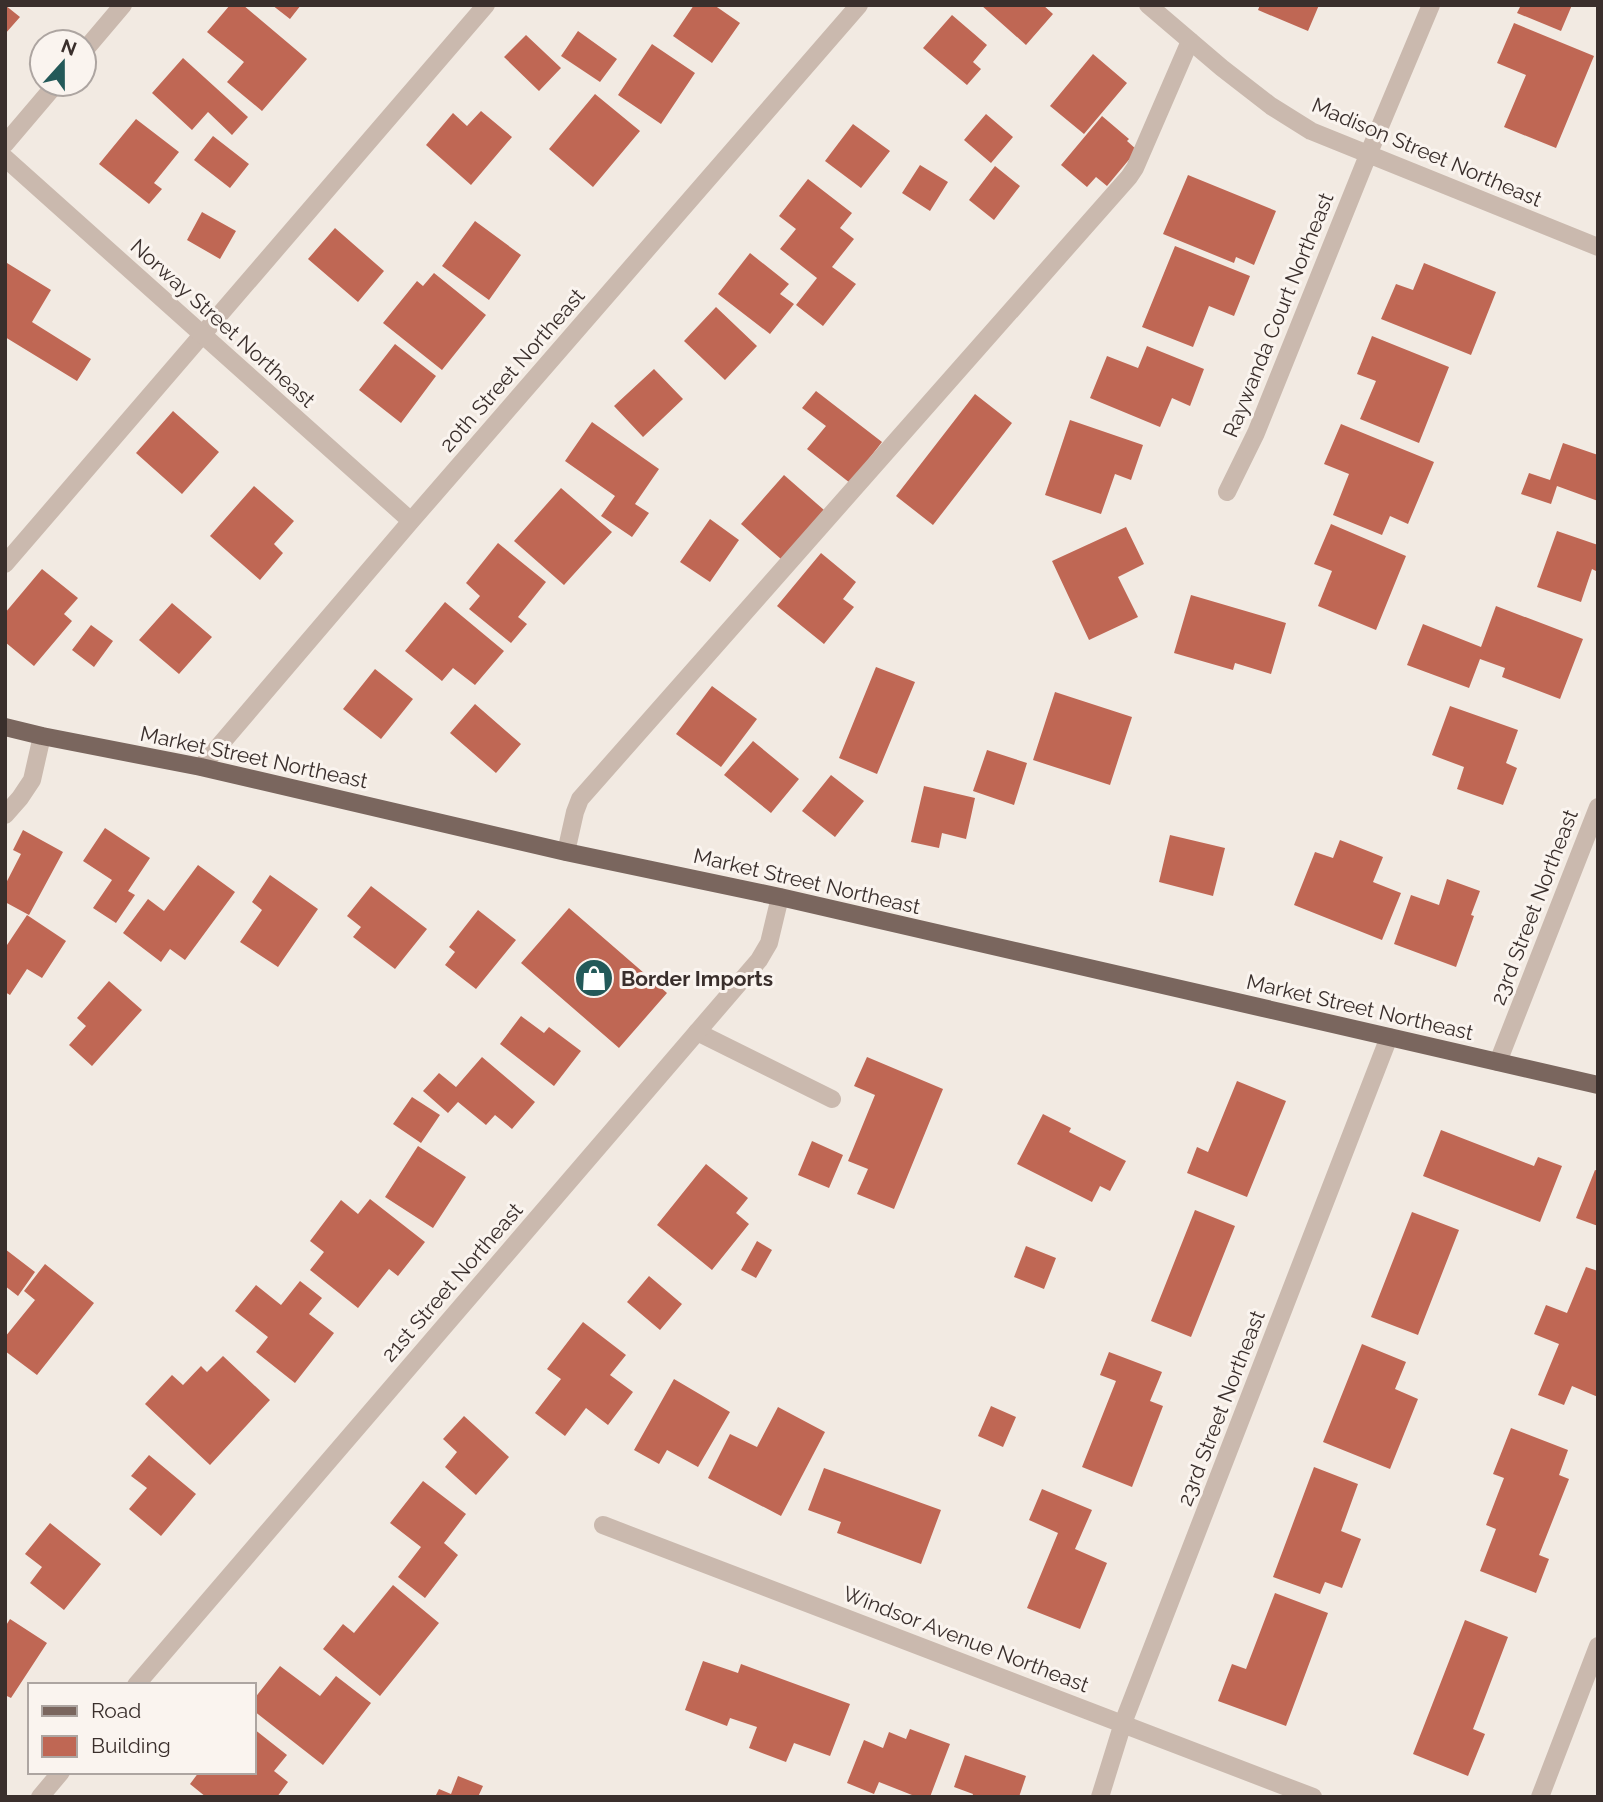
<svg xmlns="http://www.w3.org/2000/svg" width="1603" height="1802" viewBox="0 0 1603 1802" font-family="Raleway,sans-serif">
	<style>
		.building { fill: #bf6754 }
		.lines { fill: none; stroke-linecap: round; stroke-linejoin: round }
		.lane { stroke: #cab9ae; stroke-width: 18 }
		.street { stroke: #cab9ae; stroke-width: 18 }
		.primary { stroke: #7a665e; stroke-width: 18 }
		.labels { text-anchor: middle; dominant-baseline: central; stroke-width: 6; stroke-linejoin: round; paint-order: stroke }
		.street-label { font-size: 21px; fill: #3a2f2c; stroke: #faf4ef }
		.poi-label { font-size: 21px; font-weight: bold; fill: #3a2f2c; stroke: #faf4ef; text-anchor: start }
	</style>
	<rect width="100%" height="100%" fill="#f2eae2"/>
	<!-- building -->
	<path class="building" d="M5 5 20 17 5 34Z
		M230 5H243L307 59 262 111 227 82 244 62 207 32Z
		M272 5H301L290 19Z
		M694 5H714L740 23 712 63 673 36Z
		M981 5H1043L1053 14 1026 45Z
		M1260 5H1319L1308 31 1258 10Z
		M1521 5H1572L1561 31 1517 13Z
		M952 15 987 45 973 62 981 69 967 85 923 48Z
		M1514 23 1594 56 1556 148 1504 127 1526 75 1497 63Z
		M578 31 617 59 600 82 561 56Z
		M526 35 561 68 539 91 504 57Z
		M652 44 695 73 661 124 618 95Z
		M1093 54 1127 83 1084 134 1050 106Z
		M183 58 248 117 232 135 208 112 192 130 152 93Z
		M595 94 640 131 593 187 549 149Z
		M481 111 512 137 471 185 426 145 453 113 467 126Z
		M986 114 1013 137 991 163 964 140Z
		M1102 116 1129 139 1127 141 1137 150 1107 186 1096 177 1087 187 1061 165Z
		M136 119 179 152 154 183 162 189 149 204 99 164Z
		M853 124 890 151 861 188 825 161Z
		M213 136 249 164 230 188 194 160Z
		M920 165 948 182 930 211 902 193Z
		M995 166 1020 186 994 220 969 200Z
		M1188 175 1276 211 1254 265 1236 257 1234 263 1163 234Z
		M808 179 852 213 840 228 854 239 832 267 856 284 823 326 796 305 817 278 780 249 796 229 779 216Z
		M202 212 236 231 220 259 187 240Z
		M475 221 521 255 489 300 442 266Z
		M335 228 384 271 358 302 308 259Z
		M1175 246 1250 276 1234 316 1209 306 1193 347 1142 327Z
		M750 253 789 284 780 294 794 304 770 334 718 294Z
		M7 263 51 290 32 322 91 359 77 381 5 337V265Z
		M1424 263 1496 292 1471 355 1381 319 1396 284 1413 290Z
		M434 273 486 315 442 370 383 323 417 281 423 286Z
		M716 307 757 346 725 380 684 341Z
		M1372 336 1449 367 1419 443 1360 419 1376 381 1357 374Z
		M395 344 436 376 401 423 359 390Z
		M1147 346 1204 369 1190 406 1172 398 1160 427 1090 398 1107 356 1138 368Z
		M654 369 683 399 643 437 614 406Z
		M816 391 882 442 850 483 807 449 826 426 802 408Z
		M975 394 1012 423 933 525 896 496Z
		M173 411 219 452 182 494 136 453Z
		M1070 420 1143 445 1131 480 1115 474 1101 514 1045 495Z
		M592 422 659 469 635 504 649 513 632 537 601 516 615 496 565 461Z
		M1341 424 1434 462 1408 524 1390 516 1382 535 1333 515 1349 474 1324 464Z
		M1563 443 1598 455V501L1557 486 1551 504 1521 494 1529 473 1550 480Z
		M784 475 824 510 781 559 741 524Z
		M254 486 294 521 274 544 283 553 260 580 210 536Z
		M561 488 612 532 564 585 514 541Z
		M710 519 739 540 710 582 680 562Z
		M1331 524 1406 556 1376 630 1318 606 1332 571 1314 564Z
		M1126 527 1144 564 1118 577 1138 617 1089 640 1052 561Z
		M1557 531 1598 545V572L1592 569 1581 602 1537 587Z
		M498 543 546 582 518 617 527 624 511 643 469 609 480 596 466 583Z
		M821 553 856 582 843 599 854 607 824 644 777 606Z
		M42 569 78 598 64 614 72 621 34 666 5 642V613Z
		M1191 595 1286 623 1271 674 1235 663 1233 670 1174 653Z
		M445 602 504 651 475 685 453 668 442 681 405 651Z
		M172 603 212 637 179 674 139 640Z
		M1496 606 1583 639 1560 699 1502 677 1505 668 1480 659 1469 688 1407 665 1423 624 1481 647Z
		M91 625 113 641 94 667 72 650Z
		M876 667 915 682 877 774 839 758Z
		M375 669 413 699 381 739 343 709Z
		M712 686 757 719 721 767 676 734Z
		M1055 692 1132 717 1110 785 1033 760Z
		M475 704 521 744 496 773 450 733Z
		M1450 706 1518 730 1506 763 1517 768 1503 805 1457 789 1464 767 1432 755Z
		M753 741 799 779 771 813 724 775Z
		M987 750 1027 763 1014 805 973 791Z
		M831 775 864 801 835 837 802 811Z
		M924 786 975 798 966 839 942 833 939 848 911 842Z
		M105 828 150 858 128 891 135 895 116 923 93 908 112 880 83 861Z
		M23 830 63 852 29 915 5 902V885L21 854 13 850Z
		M1170 835 1225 848 1213 896 1159 882Z
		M1340 840 1383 857 1373 882 1401 893 1382 940 1294 905 1315 852 1333 858Z
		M198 865 235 892 185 960 170 949 161 962 123 933 148 899 164 911Z
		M270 875 318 909 278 967 240 942 262 910 252 902Z
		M1447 879 1480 891 1471 915 1474 916 1456 967 1394 944 1411 895 1439 905Z
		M371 886 427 929 395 969 353 937 361 927 347 916Z
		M569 908 667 993 619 1048 521 963Z
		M478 910 516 940 476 989 445 965 455 952 449 947Z
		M27 915 66 941 42 978 27 969 10 995 5 992V948Z
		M109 981 142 1010 92 1066 69 1045 86 1026 77 1018Z
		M521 1016 544 1033 549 1027 581 1051 554 1086 500 1044Z
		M482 1057 535 1102 512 1129 495 1115 486 1125 458 1102 448 1113 423 1091 439 1073 456 1087Z
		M867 1057 943 1089 894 1209 857 1194 868 1169 848 1161 875 1095 854 1086Z
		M1237 1081 1286 1101 1247 1197 1187 1173 1197 1147 1208 1152Z
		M412 1097 440 1115 421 1143 393 1124Z
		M1043 1114 1071 1128 1069 1132 1126 1161 1110 1191 1100 1186 1092 1202 1017 1164Z
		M1441 1130 1534 1166 1538 1157 1562 1166 1540 1222 1423 1176Z
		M812 1141 843 1155 829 1188 798 1175Z
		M418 1146 466 1177 433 1228 385 1197Z
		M706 1164 748 1198 736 1213 749 1224 712 1270 657 1225Z
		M1595 1170 1598 1171V1226L1576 1218Z
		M370 1199 425 1242 398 1276 389 1269 358 1308 310 1270 324 1252 310 1241 341 1200 358 1214Z
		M1195 1210 1235 1226 1191 1337 1151 1321Z
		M1412 1212 1459 1230 1418 1335 1371 1317Z
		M757 1241 772 1250 756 1278 741 1270Z
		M1026 1246 1056 1258 1044 1289 1014 1277Z
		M5 1249 35 1272 18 1296 5 1286Z
		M45 1264 94 1303 37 1375 5 1351V1337L35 1300 24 1291Z
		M1586 1267 1598 1271V1397L1572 1386 1564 1405 1538 1395 1559 1344 1534 1334 1546 1305 1567 1313Z
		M649 1276 682 1304 660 1330 627 1302Z
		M300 1281 322 1298 309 1314 334 1333 295 1383 256 1352 268 1337 235 1311 256 1285 281 1305Z
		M583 1322 626 1355 610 1375 633 1392 608 1425 586 1408 565 1436 535 1413 561 1379 547 1369Z
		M1362 1344 1406 1362 1395 1389 1418 1399 1390 1469 1323 1442Z
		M1109 1352 1162 1372 1150 1401 1163 1406 1132 1487 1082 1467 1116 1381 1100 1375Z
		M223 1356 270 1400 210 1465 145 1404 172 1375 183 1385 201 1366 207 1372Z
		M674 1379 730 1412 698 1467 667 1450 659 1464 634 1450Z
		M991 1406 1016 1417 1003 1447 978 1436Z
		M778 1407 825 1432 781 1516 708 1478 730 1434 757 1447Z
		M464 1416 509 1457 476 1495 445 1467 457 1452 443 1439Z
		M1511 1428 1568 1450 1559 1475 1569 1479 1539 1555 1549 1559 1536 1593 1480 1571 1496 1529 1486 1525 1504 1478 1493 1474Z
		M149 1455 196 1494 161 1536 129 1509 147 1488 131 1476Z
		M1314 1467 1358 1484 1341 1531 1361 1539 1342 1588 1325 1582 1320 1594 1273 1577Z
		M824 1468 941 1510 921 1564 837 1533 841 1522 808 1510Z
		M423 1481 466 1514 444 1543 458 1555 425 1598 398 1577 421 1547 390 1523Z
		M1042 1489 1092 1510 1075 1549 1107 1563 1080 1629 1027 1608 1058 1533 1029 1520Z
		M50 1523 101 1564 64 1610 30 1583 42 1567 25 1554Z
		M393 1585 439 1623 380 1696 323 1649 343 1624 354 1633Z
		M1275 1593 1328 1613 1286 1726 1218 1701 1232 1664 1246 1669Z
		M10 1619 47 1643 11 1698 5 1695V1627Z
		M1465 1620 1508 1637 1473 1729 1485 1734 1468 1776 1413 1754Z
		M703 1661 738 1673 741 1664 850 1704 830 1756 794 1743 786 1762 749 1748 757 1727 730 1718 727 1726 685 1710Z
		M280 1666 320 1696 336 1676 371 1703 323 1765 254 1711V1699Z
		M254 1729 287 1755 274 1771 288 1782 277 1797H206L190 1784 199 1772H254Z
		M910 1729 950 1744 930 1797H917L879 1782 874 1794 847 1783 864 1740 883 1748 889 1732 906 1739Z
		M965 1755 1026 1776 1019 1797H972L973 1794 954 1787Z
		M458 1776 483 1786 478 1797H435L439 1789 451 1794Z"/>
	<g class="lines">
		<!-- lane -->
		<path class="lane" d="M5 564 486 5
			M5 815 20 798 32 780 42 736
			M566 852 575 812 580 799 1129 177 1135 168 1190 41
			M697 1032 832 1099"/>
		<!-- street -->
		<path class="street" d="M1148 5 1222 68 1271 106 1311 131 1598 247
			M84 51 123 5
			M5 144 56 84
			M5 158 411 521
			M1227 492 1256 433 1368 155 1431 5
			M201 767 411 521 859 5
			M1498 1062 1598 807
			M603 1525 1313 1797
			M136 1685 759 960 769 943 780 897
			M40 1797 61 1772
			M1100 1797 1123 1723 1389 1037
			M1540 1797 1598 1646"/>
		<!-- primary -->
		<path class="primary" d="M5 727 42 736 201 767 566 852 780 897 1598 1085"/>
	</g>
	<!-- icons -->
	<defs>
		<symbol id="shop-disc" viewBox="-11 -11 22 22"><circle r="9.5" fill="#235959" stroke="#faf4ef"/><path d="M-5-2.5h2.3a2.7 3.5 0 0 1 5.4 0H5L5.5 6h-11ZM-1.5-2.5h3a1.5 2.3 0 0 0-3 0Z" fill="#fff"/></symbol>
	</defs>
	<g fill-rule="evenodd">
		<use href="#shop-disc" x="572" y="956" width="44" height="44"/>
	</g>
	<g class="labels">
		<!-- street labels -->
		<g class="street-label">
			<text transform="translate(1427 152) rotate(23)">Madison Street Northeast</text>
			<text transform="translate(1278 315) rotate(-68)">Raywanda Court Northeast</text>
			<text transform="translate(223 323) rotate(42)">Norway Street Northeast</text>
			<text transform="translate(512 370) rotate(-49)">20th Street Northeast</text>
			<text transform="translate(254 757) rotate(12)">Market Street Northeast</text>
			<text transform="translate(807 881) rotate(13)">Market Street Northeast</text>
			<text transform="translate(1534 907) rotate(-69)">23rd Street Northeast</text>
			<text transform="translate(1360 1007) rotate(13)">Market Street Northeast</text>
			<text transform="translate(452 1282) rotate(-49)">21st Street Northeast</text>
			<text transform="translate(1221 1408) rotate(-69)">23rd Street Northeast</text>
			<text transform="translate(966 1639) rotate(21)">Windsor Avenue Northeast</text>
		</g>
		<!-- poi labels -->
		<g class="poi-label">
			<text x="621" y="978">Border Imports</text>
		</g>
	</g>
	<!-- border -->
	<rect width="1603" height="1802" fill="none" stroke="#3a2f2c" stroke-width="14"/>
	<!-- legend -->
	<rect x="28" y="1683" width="228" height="91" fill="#faf4ef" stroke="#ada5a1" stroke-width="2"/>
	<rect x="42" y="1706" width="35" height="10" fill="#7a665e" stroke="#ada5a1" stroke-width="2"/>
	<text x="91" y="1718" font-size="21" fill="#3a2f2c">Road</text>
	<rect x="42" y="1736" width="35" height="21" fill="#bf6754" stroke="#ada5a1" stroke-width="2"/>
	<text x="91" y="1753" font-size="21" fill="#3a2f2c">Building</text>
	<!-- north arrow -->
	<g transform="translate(63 63) rotate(21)"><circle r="33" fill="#faf4ef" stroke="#ada5a1" stroke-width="2"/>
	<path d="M0-5L12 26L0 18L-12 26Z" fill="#235959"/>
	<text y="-10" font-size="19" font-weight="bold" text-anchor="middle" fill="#3a2f2c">N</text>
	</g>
</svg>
